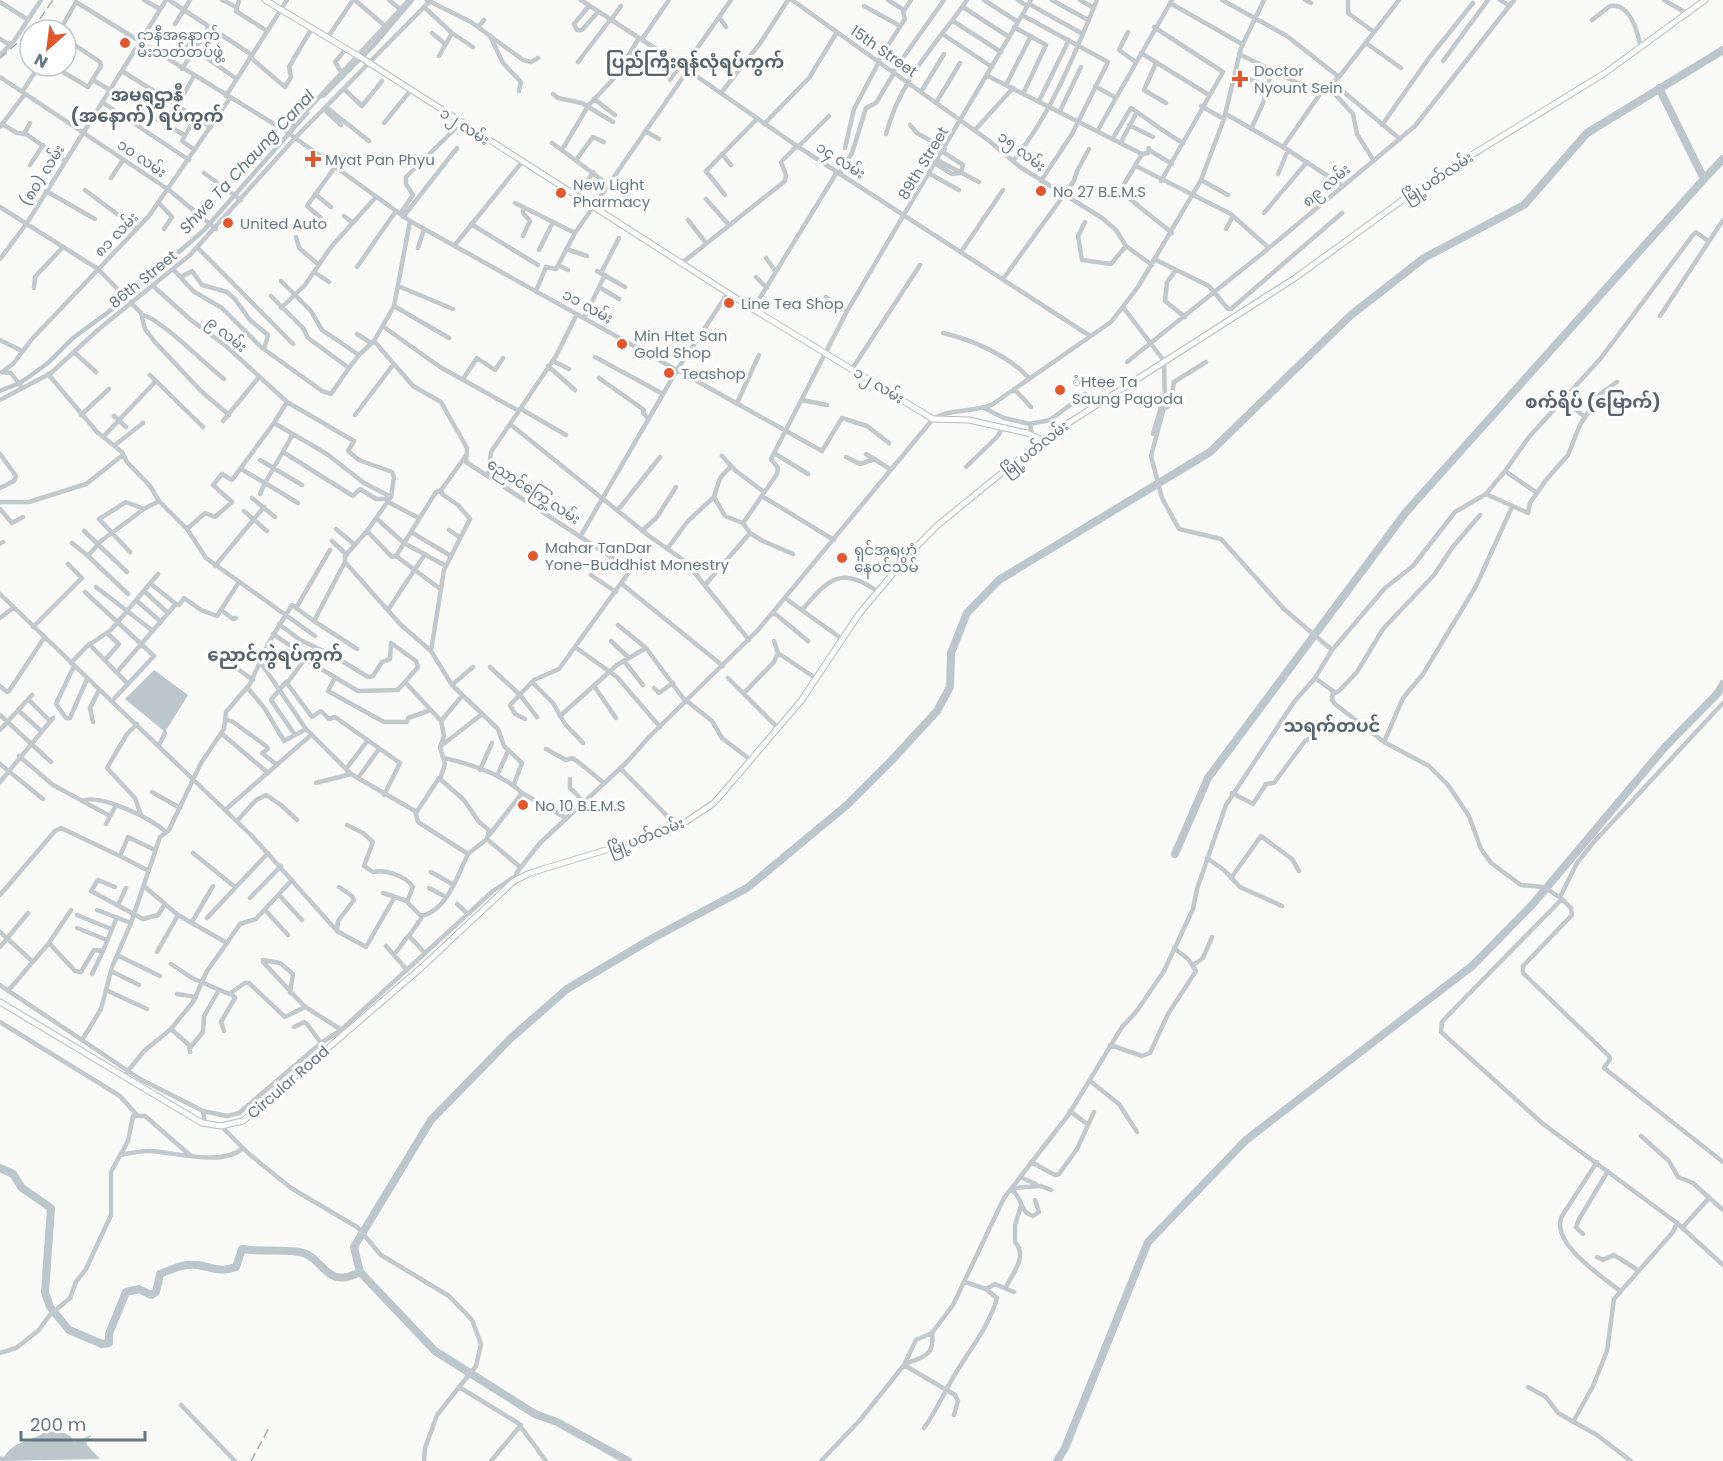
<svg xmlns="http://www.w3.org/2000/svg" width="1723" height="1461" viewBox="0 0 1723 1461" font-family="Poppins,'Noto Sans Myanmar',sans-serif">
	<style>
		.water { fill: #bbc7cb }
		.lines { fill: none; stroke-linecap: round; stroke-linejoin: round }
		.canal { stroke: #bbc7cb; stroke-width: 4.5 }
		.river { stroke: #bbc7cb; stroke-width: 8 }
		.major-casing { stroke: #b5babe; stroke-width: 7 }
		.minor { stroke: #c3c8cc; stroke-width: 4.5 }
		.major { stroke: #fff; stroke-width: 5 }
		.rail { stroke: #a2aab0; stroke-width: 1.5; stroke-dasharray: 9 4.5; stroke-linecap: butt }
		.poi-dot { fill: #e4572e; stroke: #fff; stroke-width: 2 }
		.labels { text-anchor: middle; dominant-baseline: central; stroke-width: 6; stroke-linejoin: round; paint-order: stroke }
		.poi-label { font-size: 15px; fill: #657683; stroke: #fff; text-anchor: start }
		.street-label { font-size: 15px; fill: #657683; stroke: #fff }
		.water-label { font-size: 16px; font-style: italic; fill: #60757c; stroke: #fff }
		.quarter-label { font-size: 18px; font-weight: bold; fill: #57646e; stroke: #fff }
	</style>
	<rect width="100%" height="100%" fill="#fafaf8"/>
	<!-- water -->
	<path class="water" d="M154 670 188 695 165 732 125 699Z
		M48 1430C58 1435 69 1429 74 1442L91 1435 86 1444 100 1459 0 1461V1456L4 1457C15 1439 33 1442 48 1430Z"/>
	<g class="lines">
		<!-- canal -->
		<path class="canal" d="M323 96 373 46 412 0
			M0 391 20 383 48 363 73 338 122 302 204 230 307 113"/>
		<!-- river -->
		<path class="river" d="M1704 179 1723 159
			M1175 854 1208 778 1406 512 1704 179 1659 88
			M0 1168 13 1174 22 1188 51 1208 45 1292 50 1307 69 1330 102 1344 109 1343V1334L126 1292 139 1289 151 1295 156 1292 160 1274C174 1268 187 1262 203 1266 217 1269 222 1272 236 1267L242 1249C261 1252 280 1249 299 1252 325 1256 324 1291 360 1272
			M628 1461 557 1422 535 1414 435 1351 360 1272 354 1247 431 1120 511 1038 567 989 653 938 747 888 847 805 892 760 937 711 950 687 951 653 967 613 999 580 1210 452 1351 315 1424 258 1524 205 1587 133 1723 50
			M1057 1461 1065 1448 1148 1242 1246 1140 1472 966 1532 905 1665 747 1718 693 1723 684"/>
		<defs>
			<path id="major" d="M265 0 360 57 753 309 933 419 969 420 1027 433 1042 440
				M0 1002 202 1123 221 1126 243 1121 421 968 514 881 530 873 662 833 684 823 714 803 801 701 859 614 912 551 938 525 1042 440 1295 278 1426 183 1605 73 1705 0"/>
		</defs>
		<!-- major casing -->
		<use href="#major" class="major-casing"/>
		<!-- minor -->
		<path class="minor" d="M144 0 160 9
			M169 0 252 55
			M222 0 236 7
			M355 0 385 26
			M389 0 400 9
			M427 0 471 22 523 60 531 62 538 58
			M581 0 676 62 797 146 1090 336
			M792 0 988 140 1020 167 1102 218 1116 230 1126 246 1152 265
			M888 0 904 10
			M984 0 1018 22
			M1018 0 1027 6
			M1052 0 1088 20
			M1080 0 1094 8
			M1222 0 1287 36 1339 77 1320 94 1239 54
			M1305 0 1311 3
			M1348 0V13L1374 32
			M1500 0 1510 6
			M1664 0 1688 14
			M239 1 236 11 267 31
			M0 2 28 20
			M1170 3 1242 44
			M1029 4 1083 34
			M589 6 574 24 577 30H582L598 12
			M864 6 900 26
			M424 7 452 33 473 47
			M963 7 1009 37
			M1022 15 1108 62 1072 134 1041 181
			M719 17 726 27
			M611 20 621 6
			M1592 20 1610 6C1630 2 1638 33 1641 48
			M953 21 1001 52
			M175 24 190 0
			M478 27 484 20
			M1014 27 1046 45 1024 92
			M1154 27 1223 72 1161 181
			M60 30 76 2 287 132 410 221 822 451 842 418 867 426 889 443
			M1128 32 1119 50 1136 62
			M432 33 445 44
			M944 35 992 67
			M490 36 503 63 521 82 519 91
			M328 37 353 0
			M0 39 10 45
			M642 39 669 0
			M183 42 237 79
			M1366 43 1401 68
			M1141 53 1209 95
			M0 55 14 41 41 0
			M439 56 452 33
			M250 57 285 87 291 77 289 67 312 28
			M878 61 905 19 903 12 911 0
			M1443 61 1488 0
			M578 62 610 20
			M1156 63 1144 90 1166 103
			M53 66 88 87 101 66 100 62 66 39
			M684 67 731 0
			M182 69 208 28
			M122 71 211 127
			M341 72 335 62 346 49
			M893 72 944 0
			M1235 73 1268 87
			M988 76 1142 154
			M0 77 169 190 216 229
			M1339 77 1399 0
			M93 80 110 90
			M670 80 681 65
			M1333 83 1400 139
			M1006 85 1031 36
			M1335 85 1334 93 1353 114 1357 134 1374 161
			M1095 86 1116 98 1098 130
			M148 88 138 108 184 135
			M344 89 362 106 382 81
			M22 92 39 66
			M921 92 944 54
			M721 93 761 42 788 0
			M553 94 558 98 582 103 613 122
			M226 96 287 0
			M1116 98 1172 0
			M594 99 615 115
			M1039 101 1069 40
			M102 102 189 160
			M936 103 960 63
			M177 106 194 76
			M1201 106 1224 119
			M326 107 369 141
			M325 110 341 125
			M1060 111 1081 67
			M1226 114 1288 150 1343 186
			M195 118 182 141 195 150
			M384 123 411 90
			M2 124 17 133 26 134 65 161
			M764 124 809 78 837 32
			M166 125 179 108
			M910 125 917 133 945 149
			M1129 125 1153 137
			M1382 125 1429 58 1473 3
			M0 127 25 94
			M1251 129 1263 103 1272 70
			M975 130 1013 88
			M645 131 659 139
			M287 132 409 0
			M24 134 30 123
			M886 134C901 78 936 45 967 0
			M1113 138 1131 108C1149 120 1164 132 1183 143
			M1121 142 1137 112
			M552 143 609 185
			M798 147 829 116
			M1283 147 1320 94
			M845 148 854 109 879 62
			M1149 148 1148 153 1142 154 1120 191 1172 233
			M562 150 588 106 616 76 639 38
			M1149 150 1172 164
			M943 152 963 165 961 173
			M722 154 731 165
			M576 160 593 137 604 142
			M937 160 979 182
			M1013 161C1051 115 1074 55 1097 0
			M936 164 952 174 961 173
			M30 165 43 145
			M1136 166 1231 214 1233 216 1226 229
			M204 173 241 200
			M839 174 852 153 866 108 876 103 894 73
			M930 174 959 190
			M1278 174 1288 150
			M111 178 123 160
			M1201 180 1228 195
			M85 190 137 229
			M46 191 95 219
			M315 194 331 207
			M725 195 706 171 757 119
			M577 197 593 172
			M706 199 729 225
			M159 203 172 217 164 229
			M515 203 575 233
			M0 207 98 269 141 313 145 329 154 341 201 391 229 415
			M523 207V213L530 221 523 236
			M1264 213 1307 162
			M400 214 413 195 406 184V177L461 123
			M344 216 353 223
			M1233 216 1269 248
			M403 217 457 148
			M321 218 307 206 335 167
			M688 220 706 243
			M410 221 394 306 374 341 413 386 441 402 467 448 466 462 622 564 629 572 559 669 534 680 510 705 515 714 525 719
			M1085 222 1078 236 1082 260 1111 264 1126 246
			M471 224 538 265
			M296 237 299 248 319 265
			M454 246 522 162
			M198 248 293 344
			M418 248 424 229
			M566 249 587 256
			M539 250 553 222
			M961 252 1003 190
			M766 258 776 272
			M0 259 27 223 166 0
			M1156 260 1209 286 1228 309H1231L1342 213
			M682 263 785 181 786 175 781 162 797 146
			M558 265 568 270
			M357 267 396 211
			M173 269 193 291 222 308 261 347 322 391 331 394 349 368 308 338 303 328 271 296
			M1176 270 1167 282 1165 301 1185 317
			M597 271 625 287
			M314 272 329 282
			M601 273 619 238
			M181 277 192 271 202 285 227 292 234 298 250 320 268 335 264 349
			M756 277 767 288
			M1003 279 1074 181 1077 171 1089 149
			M281 281 311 311 322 330 359 355 349 368
			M152 285 191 320 226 346 287 402
			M398 286 453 309
			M599 287 619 299
			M34 288 35 277 63 247
			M536 291 546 267 556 269 575 233 688 70
			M826 297 847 311
			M394 306 449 338
			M1123 307 1164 361 1165 404 1151 456 1162 498 1179 529 1221 539 1284 609 1332 650
			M281 308 305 285 331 247 376 197
			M753 309 837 172
			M142 315C159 317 207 366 224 379
			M1660 316 1723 220
			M584 318 605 275
			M384 327 440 367 519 411
			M943 333C973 340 1007 355 1028 377
			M357 334 371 343
			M0 340 22 351
			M74 352 96 372
			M359 355 374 341
			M595 357 663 394
			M553 361 569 369
			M1127 362 1269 248 1415 126 1514 0
			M548 366 575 390
			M852 369 920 265
			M2 372 13 364 32 339 149 216 230 98
			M2 372 11 373 22 388
			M48 374 97 432 122 452 127 462 150 486 159 501 187 529 206 558 315 636
			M150 375 203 427
			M599 378 644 410 643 413 649 419
			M463 379 477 358 495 370 503 358
			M1014 389 1031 407
			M0 400 51 373 99 329 190 255 295 138 431 0
			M802 400 827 405
			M1562 402 1570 405 1585 417
			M737 403 759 355
			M984 408 1004 418 1030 424 1032 435
			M521 409 566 435
			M1164 409 1170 405 1174 382 1206 362
			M81 415 109 389
			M355 415 393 365
			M114 416 126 427
			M223 421 259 377
			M510 424 649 536 686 562 749 640
			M1030 424 1050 420 1085 394
			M293 434 265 483 298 503
			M1153 434 1162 404
			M103 437 156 381
			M115 445 143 423
			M283 452 353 496 360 489 376 499H389
			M774 453 808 474
			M0 454 16 476 14 481 0 488
			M866 454 890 469
			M722 456 736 471 764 492
			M465 457 441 490 442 494 458 505 470 519 444 570 431 651 452 685 498 729 504 746 522 763 514 784
			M846 457 860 464 875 459
			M260 460 302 485
			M731 466 720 478 714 497 725 516 743 523 750 533 761 540 793 554
			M966 467 997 437 1003 427
			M241 469 265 483 260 494
			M1505 471 1537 493
			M488 475 491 452 556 356 577 314
			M1486 494 1528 513 1530 503 1546 480 1568 455 1580 425 1600 394 1617 382
			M762 496 834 540
			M391 497 394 477 392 472 359 460 348 451 354 441 287 402 274 423 327 454 364 483 391 497 367 531 392 557 396 556
			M252 498 275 517
			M0 502H29L86 484 123 455
			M388 502 419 518
			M0 509 12 523 23 517
			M618 510 660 457
			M244 511 267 531
			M376 518 404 543 446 566
			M743 523 777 474 778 468 771 459 847 311 1031 0
			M187 529 205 513 215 517 232 502 213 485 222 474 232 480 274 423
			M336 529 355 545
			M449 530 459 537
			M84 531 127 572
			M367 531 345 556V562L400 624 431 651
			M642 531 657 517 676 487
			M411 532 451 556
			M580 537 677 370 728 293
			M332 541 347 555
			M72 543 88 556
			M0 544 3 542
			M667 549 688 521 714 497
			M130 552 99 519 126 502 144 509 159 501
			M345 562 314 621 357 649
			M215 566 264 507
			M591 575 616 592
			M151 584 176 604
			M622 584 723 666
			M705 585 750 533
			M96 587 153 631
			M439 588 396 556 436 492 441 491
			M85 592 154 656 112 701
			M145 592 168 613
			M0 594 252 836 337 931 366 947 394 898
			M128 594 88 556 101 541 144 509
			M785 598 842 639
			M137 601 161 622
			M296 608 330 550
			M221 610 233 619 236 618
			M388 610 425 554
			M802 610C827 581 840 564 878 592
			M773 612 808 641
			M0 618 13 608
			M618 625 646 648 686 702
			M33 627 82 578 68 564
			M273 634 306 656V660L358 691 398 690 418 667 416 661 391 643 390 659 382 662 373 676 368 677 334 656 300 640 279 624
			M611 641 629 658
			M89 644 128 684
			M575 647 617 677 660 727
			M778 653 817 679
			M105 660 119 644 107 633
			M624 661 643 685
			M71 663 86 647 111 630 158 574
			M261 663 306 729 351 774 415 811 418 822 468 854 487 839 520 867
			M231 664 253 680
			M74 666 56 704 66 718H70L87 679
			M490 667 520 695 537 717
			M117 672 176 604 179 605 184 598 201 610 217 616 239 582
			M335 678 328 691 384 722H407L408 718 431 710
			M728 678 778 728
			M1315 678 1333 691 1332 700 1335 704 1384 742 1403 698 1423 674 1476 586 1512 507
			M288 682 305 659
			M405 682 441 721 444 736 440 747 445 764 440 779 464 800 479 822 489 830 487 839
			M532 682 553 703 565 724 583 743
			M452 685 473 667
			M0 686 7 692 9 691 44 638
			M594 686 616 718
			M247 687 265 709 284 741 306 729
			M654 688 659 693 673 683
			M744 693 774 662 778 653 774 641
			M1333 694 1339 691 1357 672 1383 629 1434 575 1452 548 1480 515
			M28 699 50 721
			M687 701 712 721 722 738 752 761
			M18 710 41 731
			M0 715 51 762
			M560 716 617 665 646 648
			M225 719 233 722 266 746 268 749 262 753 277 765
			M441 721 462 696
			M93 722 90 708 99 690
			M137 724 127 734 107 768 135 798 141 815
			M0 730 32 695
			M221 733 268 773
			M295 735 271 700 286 682 312 717 321 711 329 719 335 717 400 763 384 795
			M1384 742 1429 766 1448 785 1469 816 1481 849 1491 863 1521 885 1544 887 1562 899 1457 1006 1442 1022 1441 1032 1542 1123 1677 1223 1673 1232 1614 1299 1607 1351 1593 1386 1573 1422
			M159 745 165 733
			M441 746 482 714
			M546 749 566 760 572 758 577 761 604 783
			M19 756 53 785 110 816
			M444 758C470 764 503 774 522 793
			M0 764 43 799
			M620 768 677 826
			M346 769 368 740
			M480 770 492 743
			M497 776 508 751
			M358 778 379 749
			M570 779V788L584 802
			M0 782 53 718
			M316 783 351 774
			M152 792 180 808
			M1232 793 1253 804 1266 784 1274 783 1305 741 1323 731
			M82 801C100 793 152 819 166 832
			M225 810 311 735
			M416 813 439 778
			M237 821 256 800 266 795 281 805 297 820
			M106 824 115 807
			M347 825 363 833 373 842 364 866 373 872C385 869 406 876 413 887L407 902 421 916C447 911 458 875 468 854
			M490 834 522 793 566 818
			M193 853 235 887
			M1207 858 1224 870 1240 887 1282 906
			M149 871 120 856 128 837 155 850
			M431 872 454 885
			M1231 878 1261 836 1292 859 1299 871
			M514 881 517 872 540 843 627 762 649 737 758 630 933 419C950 408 974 413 993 404L1111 322 1138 287 1201 180 1224 119 1241 48 1264 0
			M115 887 98 880 91 891 143 919 158 915 165 904
			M145 887 178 915 227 943 240 924 256 919 292 880
			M429 888 446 897
			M383 893 407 901
			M0 895 55 831 61 828 120 856
			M279 895 302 920
			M1560 897 1577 863 1593 843 1723 703
			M250 898 281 866
			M1562 899 1571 908 1572 915 1523 966V973L1609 1056 1610 1059 1604 1068 1723 1162
			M457 904 468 914
			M118 905 126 888
			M97 910 131 923 160 837 169 830 201 763 224 729 226 712 250 684 268 644 292 605 314 621
			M265 910 288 935
			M77 915 111 929
			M422 917 409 936 425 953
			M207 918 268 853
			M192 922 213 886
			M77 928 107 940
			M337 931 338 921 354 900 352 896 339 887
			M0 932 32 961
			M49 943 75 971 81 972 94 950 103 951 117 917
			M386 946 407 970
			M0 947 28 913
			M157 952 178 915
			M117 955 160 976
			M394 955 408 936
			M171 964 192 978 229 994 245 983H249L285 1017 305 1007
			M1193 965 1203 958 1212 937
			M111 971 139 985
			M92 974 103 951
			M0 985 140 1079 203 1111
			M106 990 147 1009
			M8 991 49 943 71 910
			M290 993 293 974 280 963 263 960V962L304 1006 343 1031
			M177 994 196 997
			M0 1022 120 1096 136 1114
			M294 1027 304 1022 307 1024 321 1043
			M171 1029 189 1045 190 1052
			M224 1031 221 1022 235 998 231 993
			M82 1040 101 1009 112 967 131 923
			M1110 1045 1142 1056 1150 1053 1168 1014 1196 971 1188 959 1174 948
			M190 1048 203 1032 204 1016 219 990
			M124 1076 144 1051 171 1029 193 1002 207 971 227 943
			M1090 1081 1119 1104 1137 1132
			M1070 1111 1087 1124
			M205 1124 203 1111 227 1116 239 1113 321 1043 341 1030 493 891 514 877
			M221 1126 249 1154 291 1188 357 1227 381 1255 449 1296 472 1320 481 1344 476 1366 437 1415 425 1448 424 1461
			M1641 1136 1669 1161 1678 1177 1693 1183 1723 1210
			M120 1155C130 1153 139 1151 149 1151 175 1152 222 1167 243 1148
			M1031 1162 1055 1175 1059 1174 1077 1149 1094 1112
			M1597 1162 1562 1216C1549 1243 1602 1276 1620 1291
			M1020 1177 1036 1184
			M1014 1188 1041 1186 1051 1190
			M1012 1190C1023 1198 1019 1212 1033 1216L1039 1212 1035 1200
			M1677 1223 1723 1265
			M1682 1228 1709 1198
			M1583 1234 1576 1227 1579 1219 1608 1171
			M1597 1257 1603 1260 1614 1255 1639 1271
			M1006 1287C1013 1273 1028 1256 1015 1242V1225L1021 1206
			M986 1289 995 1284 1014 1292
			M0 1353 16 1348 38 1331 49 1316 70 1298 76 1282 86 1269 111 1215V1172L128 1141 133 1116H145L191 1156
			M905 1364C923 1357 935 1356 932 1333
			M904 1365 955 1395 958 1401 954 1415
			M459 1387 518 1423 546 1461
			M1528 1387 1546 1397 1558 1413 1597 1435 1631 1461
			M181 1405 235 1461
			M924 1428C937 1410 945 1390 957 1371 972 1347 989 1326 997 1298L986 1289 965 1282
			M491 1461 521 1425
			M821 1461 861 1419 904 1365 916 1340 932 1333 953 1305 1004 1198 1069 1114 1122 1027 1136 1012 1164 971 1193 909 1197 889 1226 805 1294 702 1315 678 1332 650 1385 588 1413 566 1455 512 1486 494 1505 471 1529 437 1601 358 1693 235 1696 232 1708 241"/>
		<!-- major -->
		<use href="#major" class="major"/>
		<!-- rail -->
		<path class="rail" d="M32 30 53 0
			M0 58 30 32
			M251 1461 270 1426"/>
	</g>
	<!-- markers -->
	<g class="poi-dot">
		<circle cx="125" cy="43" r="6"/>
		<path d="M1237 70h6v6h6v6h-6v6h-6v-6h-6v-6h6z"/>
		<path d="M310 150h6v6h6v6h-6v6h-6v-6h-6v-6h6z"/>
		<circle cx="1041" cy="191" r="6"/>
		<circle cx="561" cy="193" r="6"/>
		<circle cx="228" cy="223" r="6"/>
		<circle cx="729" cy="303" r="6"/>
		<circle cx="622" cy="344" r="6"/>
		<circle cx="669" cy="373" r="6"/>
		<circle cx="1060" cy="390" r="6"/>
		<circle cx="533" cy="556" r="6"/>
		<circle cx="842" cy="558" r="6"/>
		<circle cx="523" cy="805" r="6"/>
	</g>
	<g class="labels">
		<!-- poi labels -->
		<g class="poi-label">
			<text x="137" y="34">ဌာနီအနောက်<tspan x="137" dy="17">မီးသတ်တပ်ဖွဲ့</tspan></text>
			<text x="1254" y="70">Doctor<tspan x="1254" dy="17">Nyount Sein</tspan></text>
			<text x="325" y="159">Myat Pan Phyu</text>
			<text x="573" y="184">New Light<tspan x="573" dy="17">Pharmacy</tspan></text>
			<text x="1053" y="191">No 27 B.E.M.S</text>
			<text x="240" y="223">United Auto</text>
			<text x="741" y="303">Line Tea Shop</text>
			<text x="634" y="335">Min Htet San<tspan x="634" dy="17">Gold Shop</tspan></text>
			<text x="681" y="373">Teashop</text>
			<text x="1072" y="381">ံHtee Ta<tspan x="1072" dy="17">Saung Pagoda</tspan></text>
			<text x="545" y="547">Mahar TanDar<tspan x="545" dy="17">Yone-Buddhist Monestry</tspan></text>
			<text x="854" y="549">ရှင်အရဟံ<tspan x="854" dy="17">နေဝင်သိမ်</tspan></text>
			<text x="535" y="805">No 10 B.E.M.S</text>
		</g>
		<!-- street labels -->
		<g class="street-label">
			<text transform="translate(884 51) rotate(35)">15th Street</text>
			<text transform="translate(465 126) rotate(33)">၁၂ လမ်း</text>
			<text transform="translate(1022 151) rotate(37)">၁၅ လမ်း</text>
			<text transform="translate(142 158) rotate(34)">၁၀ လမ်း</text>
			<text transform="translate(841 160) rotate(33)">၁၄ လမ်း</text>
			<text transform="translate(923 163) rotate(-59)">89th Street</text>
			<text transform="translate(42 175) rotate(-58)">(၈၀) လမ်း</text>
			<text transform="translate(1438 177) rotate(-33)">မြို့ပတ်လမ်း</text>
			<text transform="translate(1326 185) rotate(-40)">၈၉ လမ်း</text>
			<text transform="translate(116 234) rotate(-46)">၈၁ လမ်း</text>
			<text transform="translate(143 279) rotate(-39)">86th Street</text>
			<text transform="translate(588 306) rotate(29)">၁၁ လမ်း</text>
			<text transform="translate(227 334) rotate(39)">၉ လမ်း</text>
			<text transform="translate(879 385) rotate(31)">၁၂ လမ်း</text>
			<text transform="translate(1035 448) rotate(-38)">မြို့ပတ်လမ်း</text>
			<text transform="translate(534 491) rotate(33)">ညောင်ကြွေ့လမ်း</text>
			<text transform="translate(646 836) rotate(-21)">မြို့ပတ်လမ်း</text>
			<text transform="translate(288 1082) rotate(-41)">Circular Road</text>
		</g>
		<!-- water labels -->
		<g class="water-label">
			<text transform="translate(247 162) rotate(-47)">Shwe Ta Chaung Canal</text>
		</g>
		<!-- quarter labels -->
		<g class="quarter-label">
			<text x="695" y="61">ပြည်ကြီးရန်လုံရပ်ကွက်</text>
			<text x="147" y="94">အမရဌာနီ<tspan x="147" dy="21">(အနောက်) ရပ်ကွက်</tspan></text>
			<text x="1593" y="401">စက်ရိပ် (မြောက်)</text>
			<text x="275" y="654">ညောင်ကွဲရပ်ကွက်</text>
			<text x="1332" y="725">သရက်တပင်</text>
		</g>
	</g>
	<!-- north arrow -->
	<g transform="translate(48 48) rotate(208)"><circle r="28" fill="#ffffff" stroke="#c1c8cd" stroke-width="1.5"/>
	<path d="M0-4.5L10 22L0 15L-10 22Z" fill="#e4572e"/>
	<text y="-9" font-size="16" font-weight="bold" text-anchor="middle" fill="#657683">N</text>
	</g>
	<!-- scale -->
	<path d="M21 1431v9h124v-9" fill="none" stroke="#657683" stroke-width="3"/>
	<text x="30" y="1431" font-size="18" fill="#657683" stroke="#ffffff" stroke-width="4.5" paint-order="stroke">200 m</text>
</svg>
